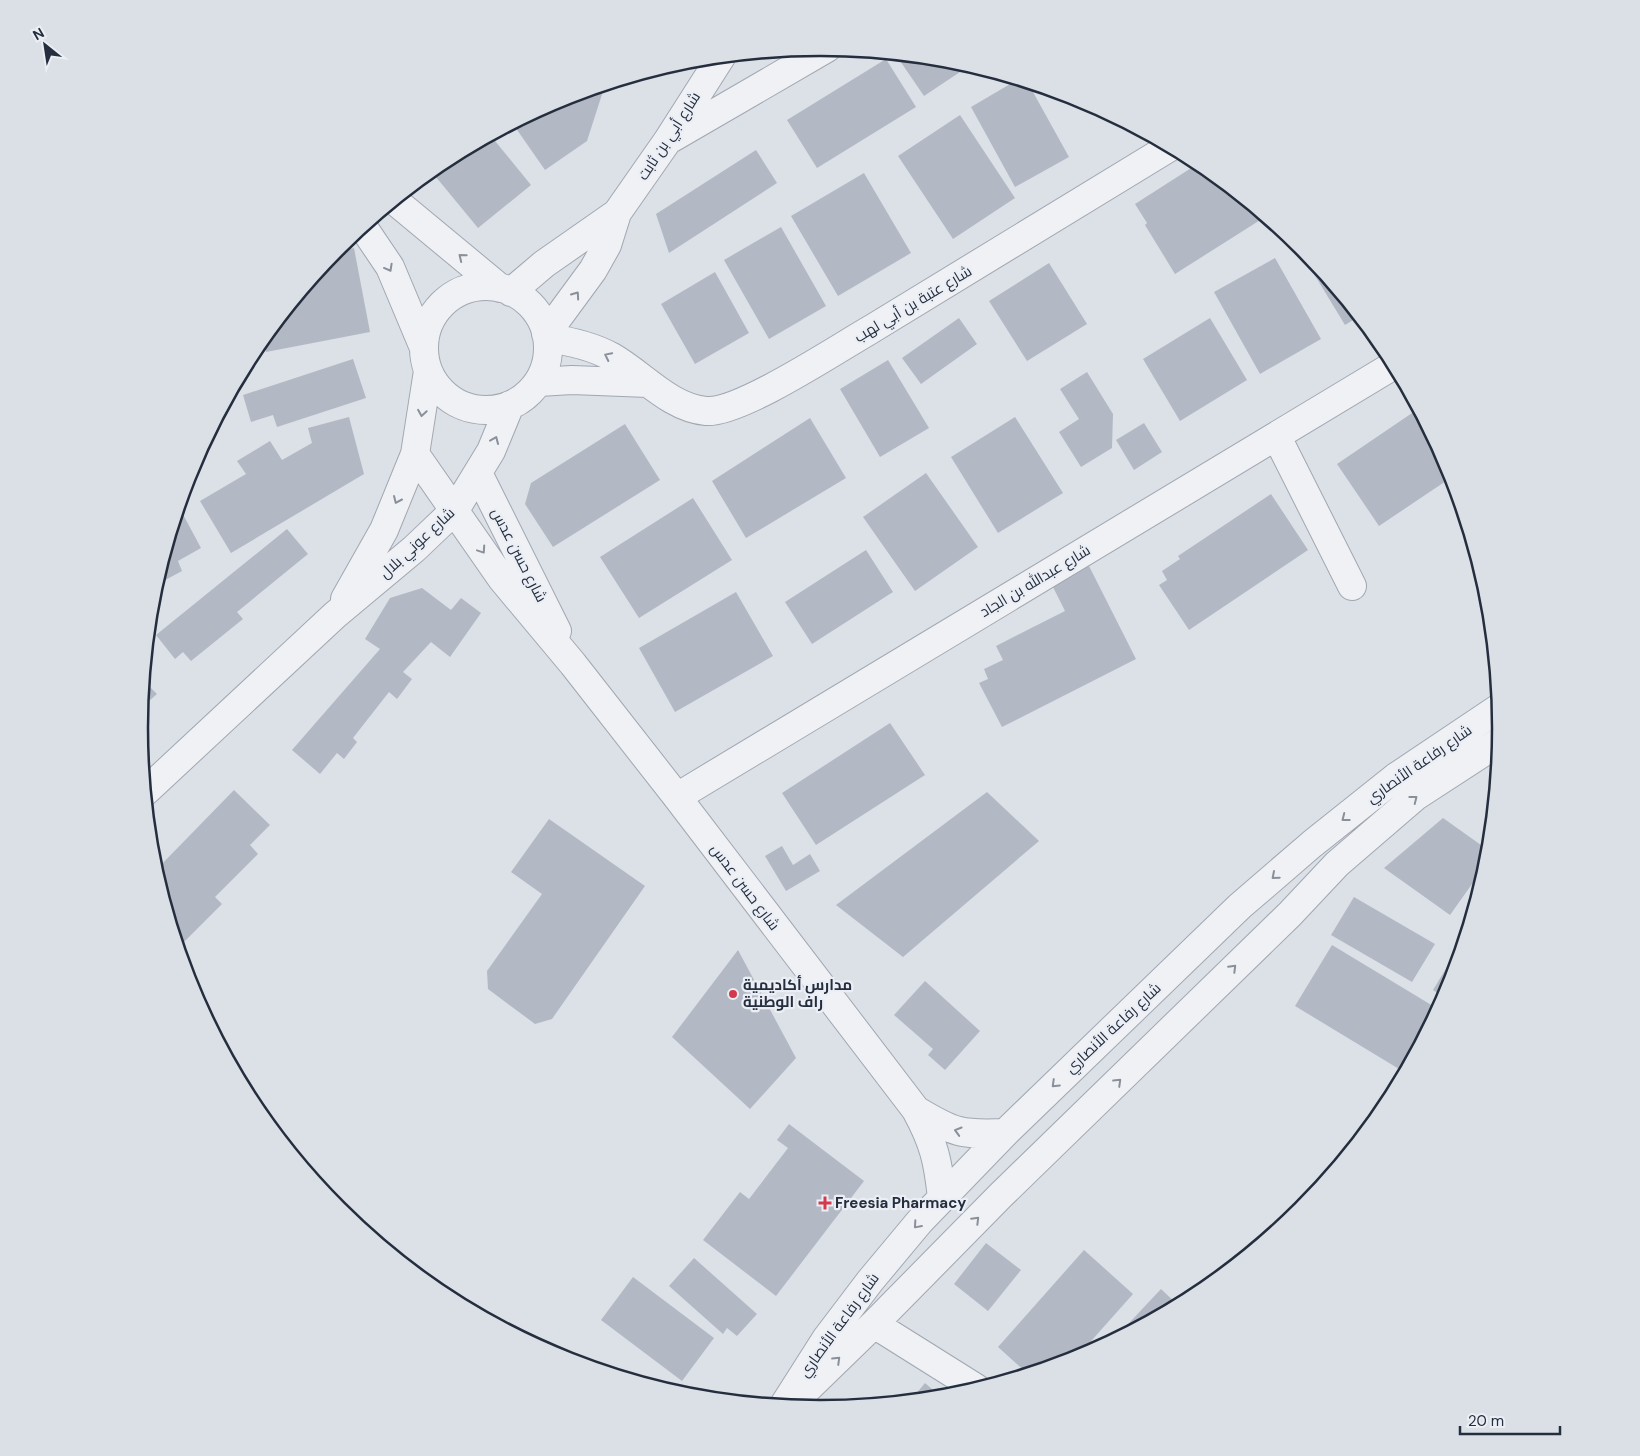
<svg xmlns="http://www.w3.org/2000/svg" width="1640" height="1456" viewBox="0 0 1640 1456" font-family="'DM Sans',Cairo,sans-serif">
	<style>
		.building { fill: #b3b9c4 }
		.lines { fill: none; stroke-linecap: round; stroke-linejoin: round }
		.minor-casing { stroke: #a1a7b1; stroke-width: 30 }
		.minor { stroke: #eff1f5; stroke-width: 28 }
		.oneway { stroke: #8a909a }
		.poi-dot { fill: #d5394d; stroke: #ebeff5; stroke-width: 2 }
		.labels { text-anchor: middle; dominant-baseline: central; stroke-width: 4.5; stroke-linejoin: round; paint-order: stroke }
		.street-label { font-size: 15px; fill: #252e3e; stroke: #ebeff5 }
		.poi-label { font-size: 15px; font-weight: bold; fill: #252e3e; stroke: #ebeff5; text-anchor: start }
		.rim { fill: none; stroke: #252e3e; stroke-width: 2.5 }
	</style>
	<rect width="100%" height="100%" fill="#dce0e7"/>
	<!-- building -->
	<path class="building" d="M896 55 953 61 969 66 924 96Z
		M886 59 916 107 817 168 787 120Z
		M1017 80 1028 83 1069 157 1015 187 971 107Z
		M605 85 587 141 545 170 513 124 560 99Z
		M960 115 1015 198 953 239 898 156Z
		M491 136 531 185 478 228 431 171 442 162Z
		M756 150 777 183 669 253 656 214Z
		M1199 163 1265 217 1175 274 1145 225 1147 223 1135 204Z
		M864 173 911 253 838 296 791 216Z
		M781 227 826 306 769 339 724 260Z
		M1294 241 1301 247 1358 317 1345 325Z
		M354 248 370 332 266 352 263 339 335 252Z
		M1275 258 1321 339 1260 374 1214 292Z
		M1049 263 1087 324 1027 361 989 301Z
		M715 272 749 333 695 364 661 304Z
		M959 318 977 344 921 384 902 358Z
		M1210 318 1247 380 1180 421 1143 359Z
		M353 359 366 398 277 427 273 415 251 422 243 395Z
		M888 360 929 428 880 457 840 389Z
		M1087 372 1113 414 1112 448 1081 467 1059 432 1079 419 1060 389Z
		M1418 409 1452 477 1379 526 1337 464Z
		M349 417 364 474 231 553 200 501 246 474 237 461 270 441 282 460 312 443 308 428Z
		M1015 417 1063 493 998 533 951 457Z
		M810 418 846 478 746 538 712 481Z
		M1144 423 1162 452 1134 470 1116 440Z
		M625 424 660 480 553 547 525 504 531 483Z
		M926 473 978 547 915 591 863 517Z
		M1271 494 1308 550 1189 630 1159 585 1167 580 1162 571 1180 559 1178 556Z
		M693 498 732 560 639 618 600 557Z
		M179 507 201 548 178 561 182 571 156 585Z
		M287 529 308 554 237 612 243 619 191 661 183 652 175 659 156 635Z
		M866 550 893 592 812 644 785 602Z
		M1089 566 1136 659 1002 727 979 683 988 679 984 669 1003 660 996 646 1065 611 1052 585Z
		M422 588 451 610 461 598 481 613 450 657 431 642 403 672 412 679 397 699 389 692 353 738 357 742 344 759 337 753 320 774 292 750 380 649 365 639 390 598Z
		M736 592 773 656 675 712 639 648Z
		M144 681 157 694 141 708Z
		M890 723 925 775 816 845 782 793Z
		M234 790 270 825 250 845 258 854 215 897 222 904 180 946 156 870Z
		M987 792 1039 841 903 957 836 905Z
		M1443 818 1488 850 1487 863 1450 915 1384 868Z
		M549 819 645 886 552 1019 535 1024 488 989 487 971 542 894 511 872Z
		M782 846 793 865 810 854 820 871 786 891 765 856Z
		M1354 897 1435 944 1412 982 1331 935Z
		M1332 945 1438 1009 1404 1072 1295 1006Z
		M738 950 796 1058 750 1109 672 1037Z
		M1456 952 1459 954 1444 997 1433 990Z
		M925 981 980 1031 945 1070 928 1055 933 1049 894 1015Z
		M789 1124 864 1181 776 1296 703 1240 740 1192 749 1199 788 1148 777 1140Z
		M986 1243 1021 1270 988 1311 954 1284Z
		M1084 1250 1133 1294 1076 1358 1027 1373 998 1347Z
		M694 1258 757 1314 737 1336 727 1328 723 1334 669 1286Z
		M633 1277 714 1338 682 1381 601 1320Z
		M1161 1289 1178 1305 1116 1338V1337Z
		M925 1383 941 1397 911 1400Z"/>
	<g class="lines">
		<defs>
			<path id="minor" d="M672 138 827 48
				M395 201 500 288
				M363 227 390 267 424 348
				M424 348a62 62 0 1 1 124 0a62 62 0 1 1-124 0Z
				M511 292 544 264 617 213
				M546 334 593 270 607 245 617 213 668 140 721 57
				M547 338C570 341 592 346 612 357 642 374 670 408 706 411 739 414 837 349 870 330 970 270 1070 209 1170 147
				M539 382 572 380 648 383
				M1277 437 1352 586
				M415 454 502 579 573 664 677 797 916 1110C934 1143 938 1161 942 1198
				M478 473 557 631
				M345 599 384 530 415 454 428 371
				M146 791 335 615 414 549 455 510 491 451 510 405
				M677 797 1394 365
				M916 1110C954 1133 961 1135 1005 1133
				M874 1324 976 1388
				M806 1390 874 1324 1001 1195 1290 914 1337 864 1416 796 1499 742
				M784 1405 826 1339 870 1281 920 1221 1005 1133 1240 906 1312 844 1396 777 1499 708"/>
		</defs>
		<!-- minor casing -->
		<use href="#minor" class="minor-casing"/>
		<!-- minor -->
		<use href="#minor" class="minor"/>
	</g>
	<!-- one-way arrows -->
	<defs><path id="oneway-chevron" d="M-2-3.5L2.5 0L-2 3.5" fill="none" stroke-width="1.6" stroke-linecap="round" stroke-linejoin="round" transform="scale(1.25)"/></defs>
	<g class="oneway">
		<use href="#oneway-chevron" transform="translate(462 257) rotate(-141)"/>
		<use href="#oneway-chevron" transform="translate(389 268) rotate(61)"/>
		<use href="#oneway-chevron" transform="translate(576 295) rotate(-55)"/>
		<use href="#oneway-chevron" transform="translate(608 356) rotate(-154)"/>
		<use href="#oneway-chevron" transform="translate(422 413) rotate(99)"/>
		<use href="#oneway-chevron" transform="translate(495 440) rotate(-67)"/>
		<use href="#oneway-chevron" transform="translate(397 500) rotate(114)"/>
		<use href="#oneway-chevron" transform="translate(482 550) rotate(56)"/>
		<use href="#oneway-chevron" transform="translate(1414 799) rotate(-38)"/>
		<use href="#oneway-chevron" transform="translate(1345 818) rotate(142)"/>
		<use href="#oneway-chevron" transform="translate(1275 876) rotate(139)"/>
		<use href="#oneway-chevron" transform="translate(1233 968) rotate(-45)"/>
		<use href="#oneway-chevron" transform="translate(1118 1082) rotate(-44)"/>
		<use href="#oneway-chevron" transform="translate(1055 1084) rotate(136)"/>
		<use href="#oneway-chevron" transform="translate(958 1131) rotate(-164)"/>
		<use href="#oneway-chevron" transform="translate(976 1220) rotate(-45)"/>
		<use href="#oneway-chevron" transform="translate(917 1225) rotate(131)"/>
		<use href="#oneway-chevron" transform="translate(837 1360) rotate(-44)"/>
	</g>
	<!-- markers -->
	<g class="poi-dot">
		<circle cx="733" cy="994" r="5"/>
		<path d="M822.5 1195.5h5v5h5v5h-5v5h-5v-5h-5v-5h5z"/>
	</g>
	<g class="labels">
		<!-- street labels -->
		<g class="street-label">
			<text transform="translate(669 136) rotate(-57)">شارع أبي بن ثابت</text>
			<text transform="translate(913 304) rotate(-31)">شارع عتبة بن أبي لهب</text>
			<text transform="translate(417 543) rotate(-43)">شارع عوني بلال</text>
			<text transform="translate(519 555) rotate(63)">شارع حسن عدس</text>
			<text transform="translate(1035 581) rotate(-31)">شارع عبدالله بن الجاد</text>
			<text transform="translate(1419 764) rotate(-35)">شارع رفاعة الأنصاري</text>
			<text transform="translate(745 887) rotate(53)">شارع حسن عدس</text>
			<text transform="translate(1113 1028) rotate(-43)">شارع رفاعة الأنصاري</text>
			<text transform="translate(839 1325) rotate(-54)">شارع رفاعة الأنصاري</text>
		</g>
		<!-- poi labels -->
		<g class="poi-label">
			<text x="743" y="985">مدارس أكاديمية<tspan x="743" dy="17">راف الوطنية</tspan></text>
			<text x="835" y="1203">Freesia Pharmacy</text>
		</g>
	</g>
	<!-- crop -->
	<path d="M0 0H1640V1456H0ZM148 728a672 672 0 1 1 1344 0a672 672 0 1 1-1344 0Z" fill="#dbe0e6" fill-rule="evenodd"/>
	<path class="rim" d="M148 728a672 672 0 1 1 1344 0a672 672 0 1 1-1344 0Z"/>
	<!-- north arrow -->
	<g transform="translate(45 45) rotate(330)" stroke="#ebeff5" stroke-width="4" paint-order="stroke">
	<path d="M0-4L9 19L0 12L-9 19Z" fill="#252e3e"/>
	<text y="-8" font-size="14" font-weight="bold" text-anchor="middle" fill="#252e3e">N</text>
	</g>
	<!-- scale -->
	<path d="M1460 1426v8h100v-8" fill="none" stroke="#252e3e" stroke-width="2.5"/>
	<text x="1468" y="1426" font-size="15" fill="#252e3e" stroke="#ebeff5" stroke-width="4" paint-order="stroke">20 m</text>
</svg>
